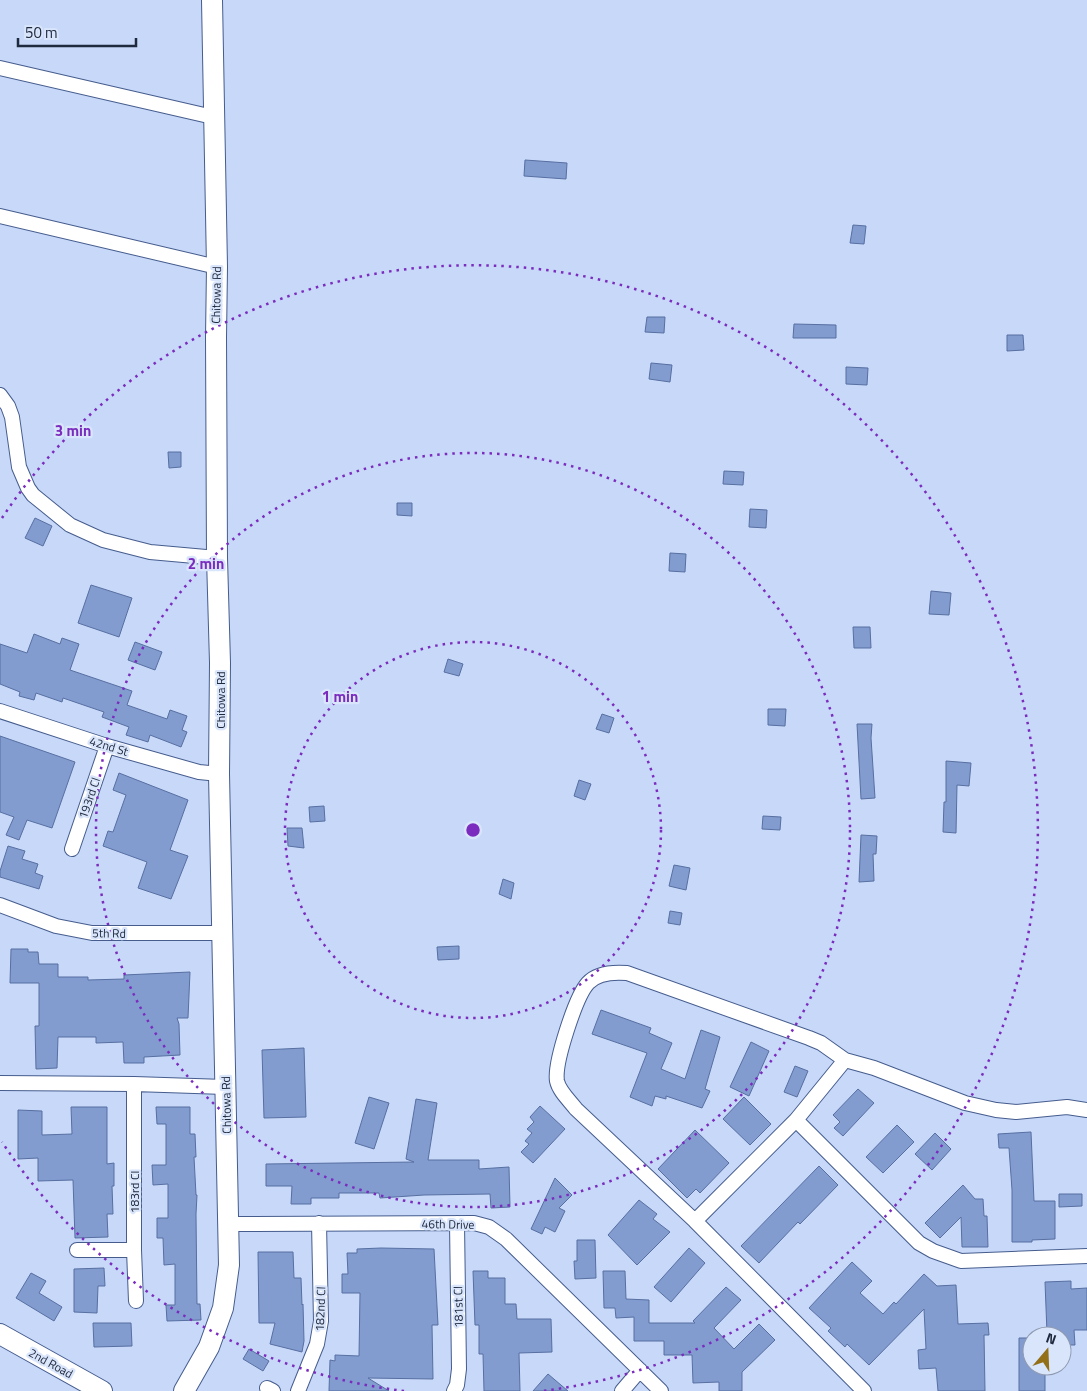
<svg xmlns="http://www.w3.org/2000/svg" width="1087" height="1391" viewBox="0 0 1087 1391" font-family="'Titillium Web',sans-serif">
	<style>
		.building { fill: #829cd0; stroke: #576fa1 }
		.lines { fill: none; stroke-linecap: round; stroke-linejoin: round }
		.street-casing { stroke: #455c8d; stroke-width: 16 }
		.secondary-casing { stroke: #455c8d; stroke-width: 22 }
		.street { stroke: #fff; stroke-width: 14 }
		.secondary { stroke: #fff; stroke-width: 20 }
		.ring { fill: none; stroke: #7b2cbf; stroke-width: 2.5; stroke-dasharray: 2.5 5 }
		.labels { text-anchor: middle; dominant-baseline: central; stroke-width: 4.5; stroke-linejoin: round; paint-order: stroke }
		.street-label { font-size: 12px; fill: #202a3f; stroke: #d9e5fb }
		.centre { fill: #7b2cbf; stroke: #d9e5fb; stroke-width: 2.5 }
		.ring-label { font-size: 15px; text-anchor: middle; font-weight: bold; fill: #7b2cbf; stroke: #d9e5fb; stroke-width: 4.5; stroke-linejoin: round; paint-order: stroke }
	</style>
	<rect width="100%" height="100%" fill="#c7d8f9"/>
	<!-- building -->
	<path class="building" d="M525 160 567 163 566 179 524 176Z
		M853 225 866 226 864 244 850 243Z
		M647 317H665L664 333 645 332Z
		M794 324 836 325V338H793Z
		M1007 335H1023L1024 350 1007 351Z
		M651 363 672 365 670 382 649 379Z
		M846 367 868 368 867 385 846 384Z
		M168 452H181V467L169 468Z
		M724 471 744 472 743 485 723 484Z
		M397 503H412V516L397 515Z
		M750 509 767 510 766 528 749 527Z
		M35 518 52 526 43 546 25 538Z
		M670 553 686 554 685 572 669 571Z
		M91 585 132 598 119 637 78 623Z
		M931 591 951 593 949 615 929 614Z
		M853 627H870L871 648H854Z
		M34 634 60 644 62 638 79 644 70 670 132 691 127 705 167 719 170 710 187 716 182 730 187 732 181 747 150 735 148 742 126 735 129 727 102 717 104 712 63 698 62 702 36 693 34 700 19 696 20 692 0 684V644L27 653Z
		M135 642 162 652 155 670 128 660Z
		M448 659 463 664 459 676 444 672Z
		M768 709H786L785 726 768 725Z
		M602 714 614 718 609 733 596 729Z
		M857 724H872L871 738 875 798 861 799Z
		M0 736 75 762 52 828 27 820 19 840 6 835 14 817 0 812Z
		M946 761 971 763 969 786 957 785 956 833 943 832 944 802H946Z
		M119 773 188 800 170 850 188 856 171 899 138 888 147 862 103 846 108 831 113 832 126 795 113 790Z
		M579 780 591 784 585 800 574 796Z
		M324 806 325 821 310 822 309 807Z
		M763 816 781 817 780 830 762 829Z
		M287 828H302L304 848 288 846Z
		M861 835 877 836 876 854H873L874 881 859 882Z
		M8 846 25 851 22 859 38 864 35 873 43 876 39 889 0 877V871Z
		M674 865 690 868 686 890 669 886Z
		M503 879 514 883 511 899 499 894Z
		M670 911 682 913 680 925 668 923Z
		M459 946V959L438 960 437 947Z
		M11 949H28V952H38L39 964H58V977H88V980L124 979V975L190 972 188 1018H177L179 1024 180 1055 144 1057V1063H124L123 1042 96 1043V1037H58L57 1068 36 1069 35 1026H39V983H10Z
		M601 1010 651 1028 649 1033 672 1043 661 1069 685 1079 701 1030 720 1037 705 1089 710 1091 702 1108 666 1096V1099L655 1096 652 1106 630 1097 647 1053 592 1034Z
		M751 1042 769 1051 749 1096 730 1087Z
		M304 1048 306 1117 264 1118 262 1050Z
		M795 1066 808 1071 797 1097 784 1092Z
		M858 1089 874 1103 843 1136 834 1128 840 1122 833 1115Z
		M369 1097 389 1103 374 1149 355 1143Z
		M744 1097 771 1124 750 1145 723 1119Z
		M416 1099 437 1103 428 1160H479V1169L509 1167 510 1207 491 1208 490 1194 424 1195 380 1198 379 1193H339V1198H311V1204H291L292 1186H266V1164L414 1162 406 1159Z
		M540 1106 565 1129 533 1163 521 1152 529 1144 525 1141 532 1133 527 1129 534 1122 530 1117Z
		M71 1107H107V1164L114 1163V1186H112L113 1214H107L108 1237 75 1238 73 1180 38 1181V1158L18 1159V1110L42 1111V1135L72 1134Z
		M156 1107H190V1134H195L196 1157H194L196 1195H197L196 1214 197 1304H200L201 1320 167 1321 166 1305H175V1264L164 1265 163 1238H157V1218H168V1184L153 1185 152 1165H166V1124H157Z
		M897 1125 914 1142 883 1173 866 1157Z
		M695 1130 729 1163 700 1193 696 1189 687 1198 658 1169Z
		M1031 1132 1034 1201H1055V1239L1032 1240V1242H1012V1190L1009 1148H999L998 1134Z
		M935 1133 951 1149 932 1170 915 1154Z
		M819 1166 838 1185 800 1224 798 1222 759 1263 741 1246Z
		M555 1178 572 1195 559 1208 565 1211 555 1232 545 1227 542 1234 531 1229Z
		M963 1185 975 1199H983L984 1216H987L988 1247H962L961 1217 940 1238 925 1223Z
		M1059 1194H1082V1206L1059 1207Z
		M639 1200 657 1214 653 1219 670 1232 637 1265 608 1235Z
		M577 1240H595L596 1278 575 1279 574 1261H577Z
		M381 1248 434 1249 438 1325H432L433 1379 368 1378 389 1391H329L330 1360 335 1361V1355L359 1356 360 1293H342V1274H348L347 1253H357V1249Z
		M689 1248 705 1263 671 1302 654 1287Z
		M258 1252H293L294 1278H301L302 1305 303 1304 304 1341 302 1352 270 1344 275 1323H259Z
		M852 1262 872 1281 860 1293 883 1314 894 1302 896 1304 924 1274 937 1286 956 1285 958 1324 988 1323 989 1335H984L985 1391H938L936 1368 919 1369 918 1350 926 1349 924 1309 869 1365 847 1344 845 1347 828 1331 831 1328 809 1308Z
		M104 1268 105 1286H98L97 1313 74 1312V1269Z
		M473 1271H488V1278H505V1304H516L517 1319H551L552 1352 519 1353 520 1391H484L483 1354H479V1325H475Z
		M603 1271H625L626 1299 649 1300V1323H695L693 1321 726 1287 741 1300 714 1328 734 1349 759 1324 775 1340 742 1372V1391H719V1382L693 1383 692 1355H664V1341H634V1317L616 1318 615 1308H604Z
		M31 1273 46 1281 39 1293 62 1307 54 1321 16 1298Z
		M1071 1281V1289L1087 1288V1330H1074L1075 1345H1062V1333H1047L1045 1282Z
		M93 1323H131L132 1346 94 1347Z
		M1019 1338H1032V1366H1045V1391H1019Z
		M249 1349 269 1361 263 1371 243 1359Z
		M548 1374 568 1391H533Z"/>
	<g class="lines">
		<defs>
			<path id="street" d="M0 68 213 117
				M0 216 217 267
				M0 395 8 406 12 417 19 467 28 488 33 495 70 525 103 540 150 552 217 558
				M0 711 107 746 199 772 219 774
				M72 849 107 746
				M0 905 56 926 92 933H222
				M0 1083 134 1084 225 1087
				M134 1084V1250L136 1301
				M796 1120 919 1243 933 1251 961 1261 1087 1256
				M695 1221 796 1120 845 1060
				M228 1224 474 1223 489 1227 506 1239 661 1391
				M77 1250H134
				M267 1388 273 1391
				M298 1391 317 1344 321 1321 319 1223
				M454 1391 457 1385 459 1369 457 1223
				M622 1391 640 1370
				M864 1391 695 1221 576 1109C570 1101 559 1091 557 1081 554 1063 576 996 588 983 597 973 614 972 627 973L809 1038 821 1043 845 1060 874 1068 965 1103 996 1110 1016 1112 1067 1107 1087 1110"/>
			<path id="secondary" d="M0 1334 102 1391
				M184 1391 209 1347 223 1308 229 1265 219 774 220 663 217 558 216 337 217 267 212 0"/>
		</defs>
		<!-- street casing -->
		<use href="#street" class="street-casing"/>
		<!-- secondary casing -->
		<use href="#secondary" class="secondary-casing"/>
		<!-- street -->
		<use href="#street" class="street"/>
		<!-- secondary -->
		<use href="#secondary" class="secondary"/>
	</g>
	<!-- distance rings -->
	<g class="ring">
		<circle cx="473" cy="830" r="188"/>
		<circle cx="473" cy="830" r="377"/>
		<path d="M404 1391A565 565 0 0 1 2 1142M2 518A565 565 0 1 1 542 1391"/>
	</g>
	<g class="labels">
		<!-- street labels -->
		<g class="street-label">
			<text transform="translate(216 295) rotate(-89)">Chitowa Rd</text>
			<text transform="translate(220 700) rotate(-90)">Chitowa Rd</text>
			<text transform="translate(109 746) rotate(17)">42nd St</text>
			<text transform="translate(89 798) rotate(-71)">193rd Cl</text>
			<text transform="translate(109 933) rotate(1)">5th Rd</text>
			<text transform="translate(226 1105) rotate(-91)">Chitowa Rd</text>
			<text transform="translate(134 1192) rotate(-90)">183rd Cl</text>
			<text transform="translate(448 1224) rotate(1)">46th Drive</text>
			<text transform="translate(458 1307) rotate(-91)">181st Cl</text>
			<text transform="translate(320 1309) rotate(-88)">182nd Cl</text>
			<text transform="translate(51 1363) rotate(29)">2nd Road</text>
		</g>
	</g>
	<circle cx="473" cy="830" r="8" class="centre"/>
	<g class="ring-label">
		<text x="73" y="436">3 min</text>
		<text x="206" y="569">2 min</text>
		<text x="340" y="702">1 min</text>
	</g>
	<!-- north arrow -->
	<g transform="translate(1047 1351) rotate(19)"><circle r="24" fill="#d9e5fb" stroke="#8f9ab0"/>
	<path d="M0-4L9 19L0 12L-9 19Z" fill="#936f17"/>
	<text y="-8" font-size="14" font-weight="bold" text-anchor="middle" fill="#202a3f">N</text>
	</g>
	<!-- scale -->
	<path d="M18 38v8h118v-8" fill="none" stroke="#202a3f" stroke-width="2.5"/>
	<text x="25" y="38" font-size="15" fill="#202a3f" stroke="#d9e5fb" stroke-width="4" paint-order="stroke">50 m</text>
</svg>
